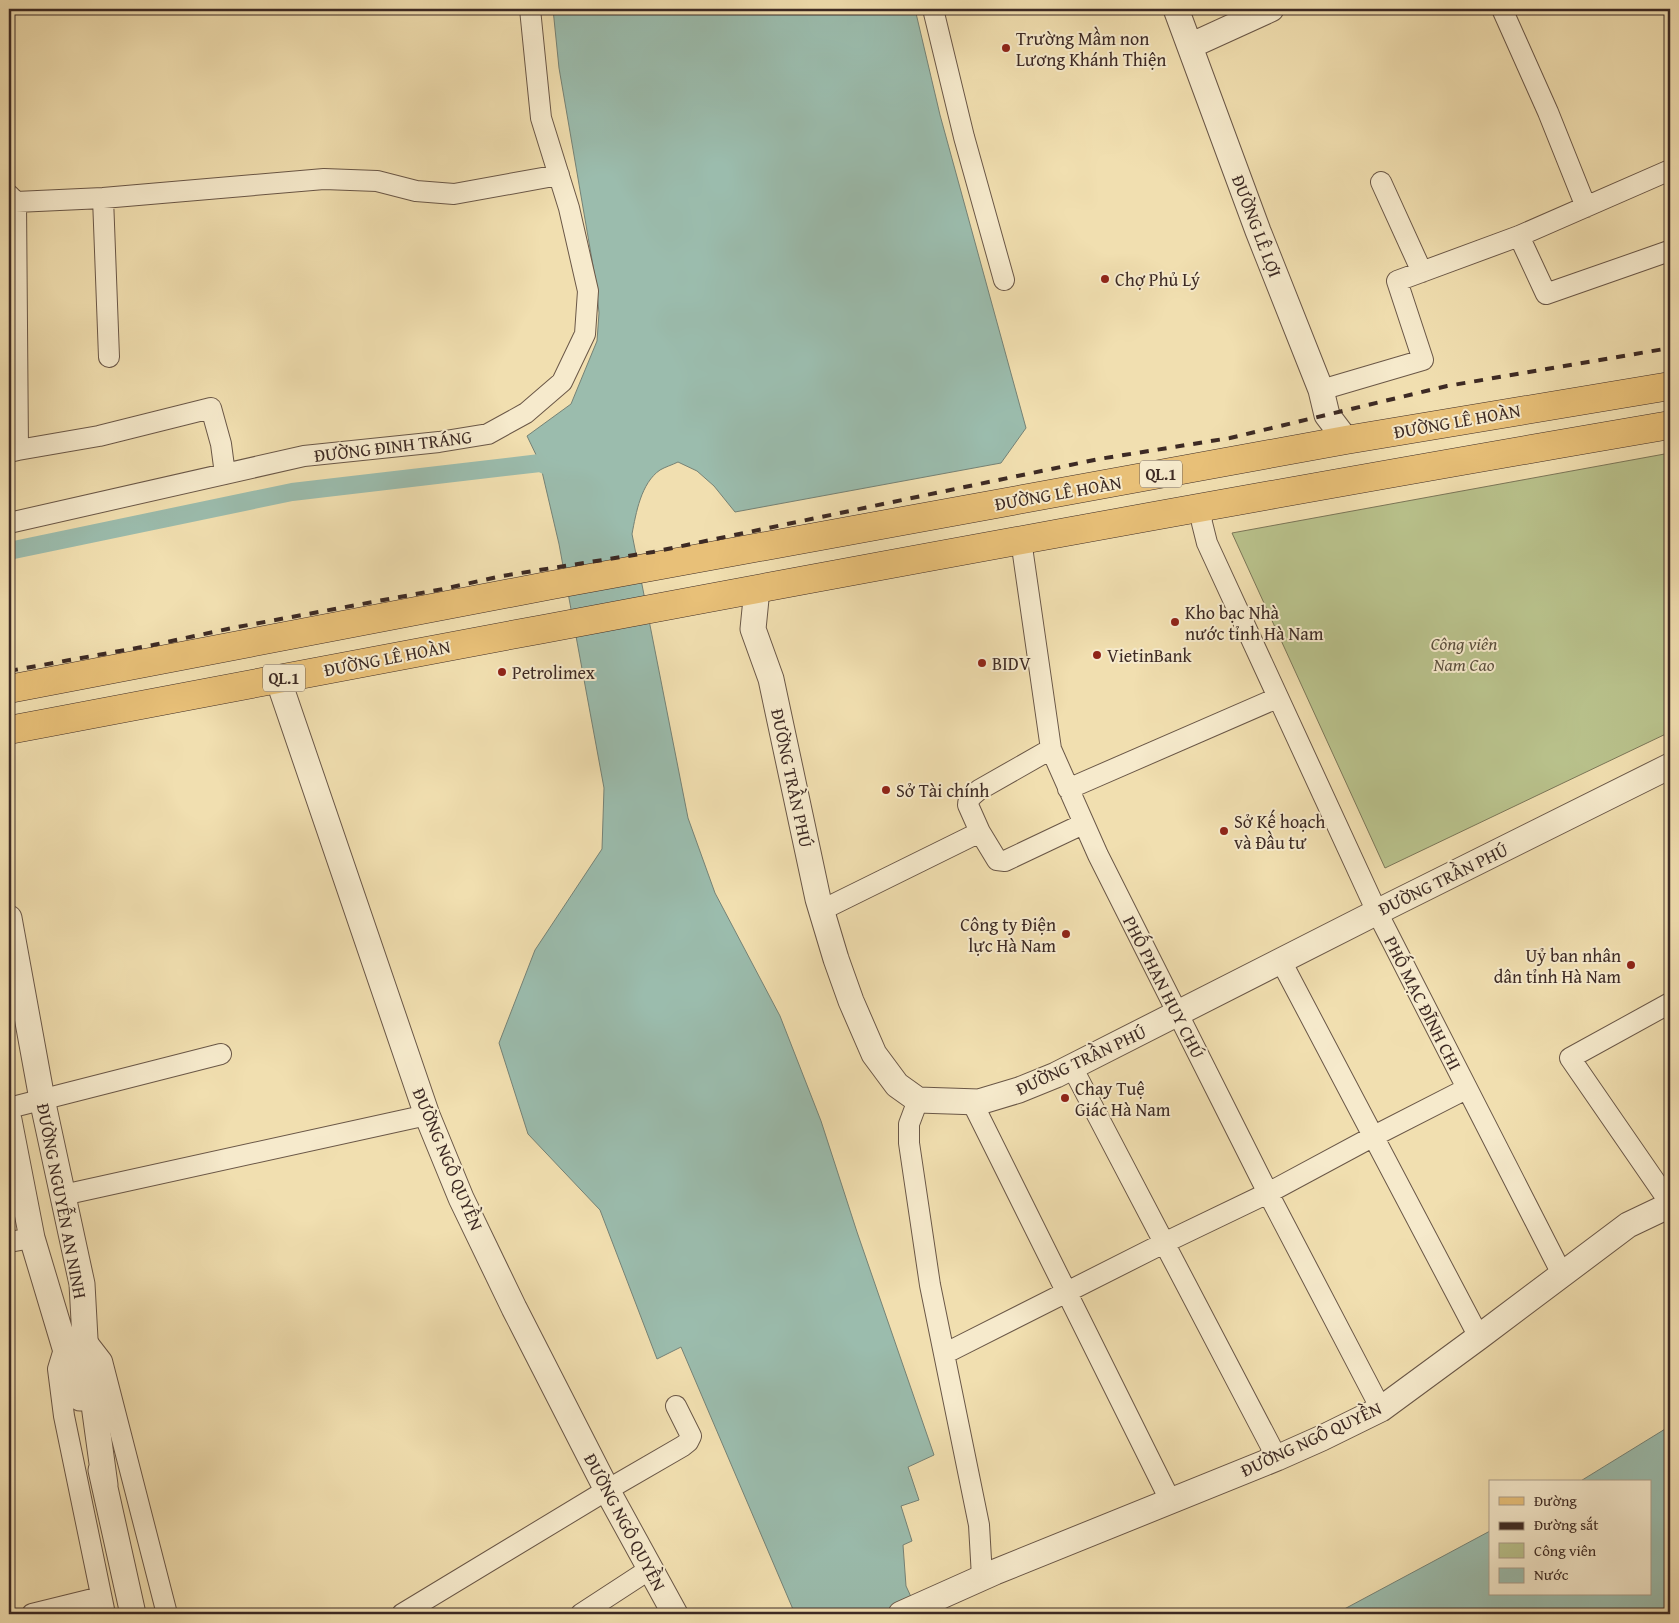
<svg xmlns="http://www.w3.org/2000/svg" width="1679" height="1623" viewBox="0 0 1679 1623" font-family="'Gentium Book Plus',serif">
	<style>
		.green { fill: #b9c28c; stroke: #7b7658 }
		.water { fill: #9bbcad; stroke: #758276 }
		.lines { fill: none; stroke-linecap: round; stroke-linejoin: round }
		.canal { stroke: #9bbcad; stroke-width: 18 }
		.minor-casing { stroke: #6a5747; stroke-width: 22 }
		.tertiary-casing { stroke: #6a5747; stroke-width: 27 }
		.primary-casing { stroke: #3d2a24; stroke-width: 29 }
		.minor { stroke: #f6eacc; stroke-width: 20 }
		.tertiary { stroke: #f6eacc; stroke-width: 25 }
		.primary { stroke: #e8c078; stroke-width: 28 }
		.rail { stroke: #3d2a24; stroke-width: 4; stroke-dasharray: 9 9; stroke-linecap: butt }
		.poi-dot { fill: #8f2418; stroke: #f6eacc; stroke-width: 2 }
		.labels { text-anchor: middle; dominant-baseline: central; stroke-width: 4; stroke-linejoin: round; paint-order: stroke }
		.shield { fill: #f6eacc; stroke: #746456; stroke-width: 1 }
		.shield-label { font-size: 16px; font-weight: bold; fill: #3d2a24 }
		.poi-label { font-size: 18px; fill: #3d2a24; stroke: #f6eacc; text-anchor: start }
		.street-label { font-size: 18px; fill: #3d2a24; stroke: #f6eacc }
		.park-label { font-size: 18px; font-style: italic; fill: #5c503e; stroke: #f6eacc }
	</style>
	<rect width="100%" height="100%" fill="#f1dfb0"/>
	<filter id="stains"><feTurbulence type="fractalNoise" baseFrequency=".004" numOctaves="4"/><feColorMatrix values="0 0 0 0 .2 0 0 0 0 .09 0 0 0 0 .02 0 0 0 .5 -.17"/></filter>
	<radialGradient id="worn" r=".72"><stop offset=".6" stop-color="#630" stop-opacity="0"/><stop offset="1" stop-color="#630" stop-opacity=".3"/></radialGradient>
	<!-- green -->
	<path class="green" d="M1670 453V732L1385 868 1232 533Z"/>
	<!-- water -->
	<path class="water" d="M553 9H915L940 115 1026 428 1001 463 735 512 714 486 697 471 678 462C672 465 665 467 660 470 641 483 636 513 632 534L688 818 715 893 780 1016 821 1121 857 1232 934 1455 908 1467 919 1500 901 1506 912 1541 903 1545 906 1586 919 1614H795L681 1347 657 1359 600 1210 528 1134 499 1043 535 950 602 849 604 788 559 544 540 463 527 436 571 404 597 341 599 313 596 283 559 68Z
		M1670 1426V1614H1335L1490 1531V1594H1650V1482H1579Z"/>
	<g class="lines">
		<!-- canal -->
		<path class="canal" d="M9 551 292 492 540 463 562 472"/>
		<defs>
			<path id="minor" d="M933 9 964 137 1004 280
				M1502 9 1548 112 1586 207
				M1381 182 1422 272
				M9 195 16 202 103 198 324 179 377 181 416 191 454 194 559 175
				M103 198 109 357
				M1519 236 1546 294 1669 251
				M1321 390 1423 360 1397 281 1519 236 1670 170
				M18 450 99 436 211 408 221 444 225 474
				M9 452 18 450 16 202
				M1201 507 1202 523 1207 543 1377 912 1562 1274
				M9 523 304 456 439 442 488 434 526 413 562 382 585 334 588 291 569 208 541 118 530 9
				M1021 540 1051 749 1098 855 1268 1193 1381 1409
				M1051 749 979 790C974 794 968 798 968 805L980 832 997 860 1005 861 1083 824
				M1068 789 1277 698
				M822 910 980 832
				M1281 961 1479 1337
				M1670 1003 1570 1058 1670 1203
				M1072 1067 1277 1458
				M918 1100 909 1124V1143L930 1285 979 1525 982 1577
				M972 1102 1170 1500
				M9 1108 221 1054
				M63 1195 427 1115
				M9 1242 32 1238
				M85 1339 102 1361 167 1614
				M65 1346 58 1369 64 1416 105 1614
				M944 1354 1164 1243 1268 1193 1374 1136 1466 1089
				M32 1614 101 1597
				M402 1614 607 1490 683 1446 688 1442 691 1436 676 1406
				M581 1614 650 1569"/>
			<path id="tertiary" d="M1176 9 1258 231 1321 390 1327 415 1346 440
				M1190 46 1271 9
				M757 589 753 629 771 679 818 899 836 959 851 1001 874 1054 897 1085 918 1100 979 1102 1019 1090 1056 1075 1377 912 1670 766
				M278 679 427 1115 461 1198 514 1308 607 1490 675 1614
				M9 918 42 1099 82 1284 85 1339 105 1485
				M9 1120 32 1238 80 1398
				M101 1470 133 1614
				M901 1614 995 1572 1277 1458 1322 1438 1381 1409 1479 1337 1628 1225 1670 1205"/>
			<path id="primary" d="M9 689 552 585 1346 440 1670 386
				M9 730C562 625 1115 520 1670 425"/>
		</defs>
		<!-- minor casing -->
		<use href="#minor" class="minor-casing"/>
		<!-- tertiary casing -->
		<use href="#tertiary" class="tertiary-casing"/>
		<!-- primary casing -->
		<use href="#primary" class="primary-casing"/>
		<!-- minor -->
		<use href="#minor" class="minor"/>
		<!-- tertiary -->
		<use href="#tertiary" class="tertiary"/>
		<!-- primary -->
		<use href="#primary" class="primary"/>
		<!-- rail -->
		<path class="rail" d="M9 671 153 645 232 628 443 589 502 576 653 552 1099 459 1230 438 1447 386 1670 348"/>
	</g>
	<!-- markers -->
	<g class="poi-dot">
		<circle cx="1006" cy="48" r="5"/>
		<circle cx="1105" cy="279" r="5"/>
		<circle cx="1175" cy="622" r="5"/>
		<circle cx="1097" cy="655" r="5"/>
		<circle cx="982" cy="663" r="5"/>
		<circle cx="502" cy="672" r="5"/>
		<circle cx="886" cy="790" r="5"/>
		<circle cx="1224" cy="831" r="5"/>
		<circle cx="1066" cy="934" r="5"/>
		<circle cx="1631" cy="965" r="5"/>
		<circle cx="1065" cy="1098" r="5"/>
	</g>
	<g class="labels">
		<!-- shield labels -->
		<g class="shield">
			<rect x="1140" y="460.5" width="42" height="27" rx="4"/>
			<rect x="263" y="664.5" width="42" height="27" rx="4"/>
		</g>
		<g class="shield-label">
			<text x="1161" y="474">QL.1</text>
			<text x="284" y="678">QL.1</text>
		</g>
		<!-- poi labels -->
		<g class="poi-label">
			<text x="1016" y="38">Trường Mầm non<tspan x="1016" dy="21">Lương Khánh Thiện</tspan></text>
			<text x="1115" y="279">Chợ Phủ Lý</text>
			<text x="1185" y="612">Kho bạc Nhà<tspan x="1185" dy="21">nước tỉnh Hà Nam</tspan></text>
			<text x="1107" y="655">VietinBank</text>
			<text x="992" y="663">BIDV</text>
			<text x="512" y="672">Petrolimex</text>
			<text x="896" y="790">Sở Tài chính</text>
			<text x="1234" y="821">Sở Kế hoạch<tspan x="1234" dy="21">và Đầu tư</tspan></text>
			<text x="1056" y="924" text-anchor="end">Công ty Điện<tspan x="1056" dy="21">lực Hà Nam</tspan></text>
			<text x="1621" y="955" text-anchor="end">Uỷ ban nhân<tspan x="1621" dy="21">dân tỉnh Hà Nam</tspan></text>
			<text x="1075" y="1088">Chay Tuệ<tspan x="1075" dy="21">Giác Hà Nam</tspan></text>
		</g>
		<!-- street labels -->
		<g class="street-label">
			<text transform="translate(1257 226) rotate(69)">ĐƯỜNG LÊ LỢI</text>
			<text transform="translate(1457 421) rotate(-10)">ĐƯỜNG LÊ HOÀN</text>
			<text transform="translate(393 446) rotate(-7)">ĐƯỜNG ĐINH TRÁNG</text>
			<text transform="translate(1058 493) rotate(-10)">ĐƯỜNG LÊ HOÀN</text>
			<text transform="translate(387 658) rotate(-11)">ĐƯỜNG LÊ HOÀN</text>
			<text transform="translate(792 778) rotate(78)">ĐƯỜNG TRẦN PHÚ</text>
			<text transform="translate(1443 879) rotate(-26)">ĐƯỜNG TRẦN PHÚ</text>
			<text transform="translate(1164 987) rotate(63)">PHỐ PHAN HUY CHÚ</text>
			<text transform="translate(1423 1003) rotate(63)">PHỐ MẠC ĐĨNH CHI</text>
			<text transform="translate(1081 1060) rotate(-25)">ĐƯỜNG TRẦN PHÚ</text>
			<text transform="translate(448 1159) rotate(67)">ĐƯỜNG NGÔ QUYỀN</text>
			<text transform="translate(62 1201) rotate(79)">ĐƯỜNG NGUYỄN AN NINH</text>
			<text transform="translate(1311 1439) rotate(-25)">ĐƯỜNG NGÔ QUYỀN</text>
			<text transform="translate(625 1522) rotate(62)">ĐƯỜNG NGÔ QUYỀN</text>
		</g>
		<!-- park labels -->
		<g class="park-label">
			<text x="1464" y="643">Công viên<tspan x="1464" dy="21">Nam Cao</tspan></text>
		</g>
	</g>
	<!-- margin -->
	<rect width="1679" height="1623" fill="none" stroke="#f1dfb0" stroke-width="30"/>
	<rect x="10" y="10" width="1659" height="1603" fill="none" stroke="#3d2a24" stroke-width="2.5"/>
	<rect x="15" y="15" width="1649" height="1593" fill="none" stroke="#3d2a24"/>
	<!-- legend -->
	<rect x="1489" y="1480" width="162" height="115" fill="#f6eacc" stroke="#ac9d89"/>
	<rect x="1499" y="1497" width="25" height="8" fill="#e8c078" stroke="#ac9d89"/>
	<text x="1534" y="1506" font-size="15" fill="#3d2a24">Đường</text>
	<rect x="1499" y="1522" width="25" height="8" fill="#3d2a24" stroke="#ac9d89"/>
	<text x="1534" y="1530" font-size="15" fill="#3d2a24">Đường sắt</text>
	<rect x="1499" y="1543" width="25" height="15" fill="#b9c28c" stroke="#ac9d89"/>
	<text x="1534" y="1556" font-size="15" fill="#3d2a24">Công viên</text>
	<rect x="1499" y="1568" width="25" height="15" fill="#9bbcad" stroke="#ac9d89"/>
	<text x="1534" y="1580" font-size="15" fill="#3d2a24">Nước</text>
	<rect width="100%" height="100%" filter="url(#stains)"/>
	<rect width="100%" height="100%" fill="url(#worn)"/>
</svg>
